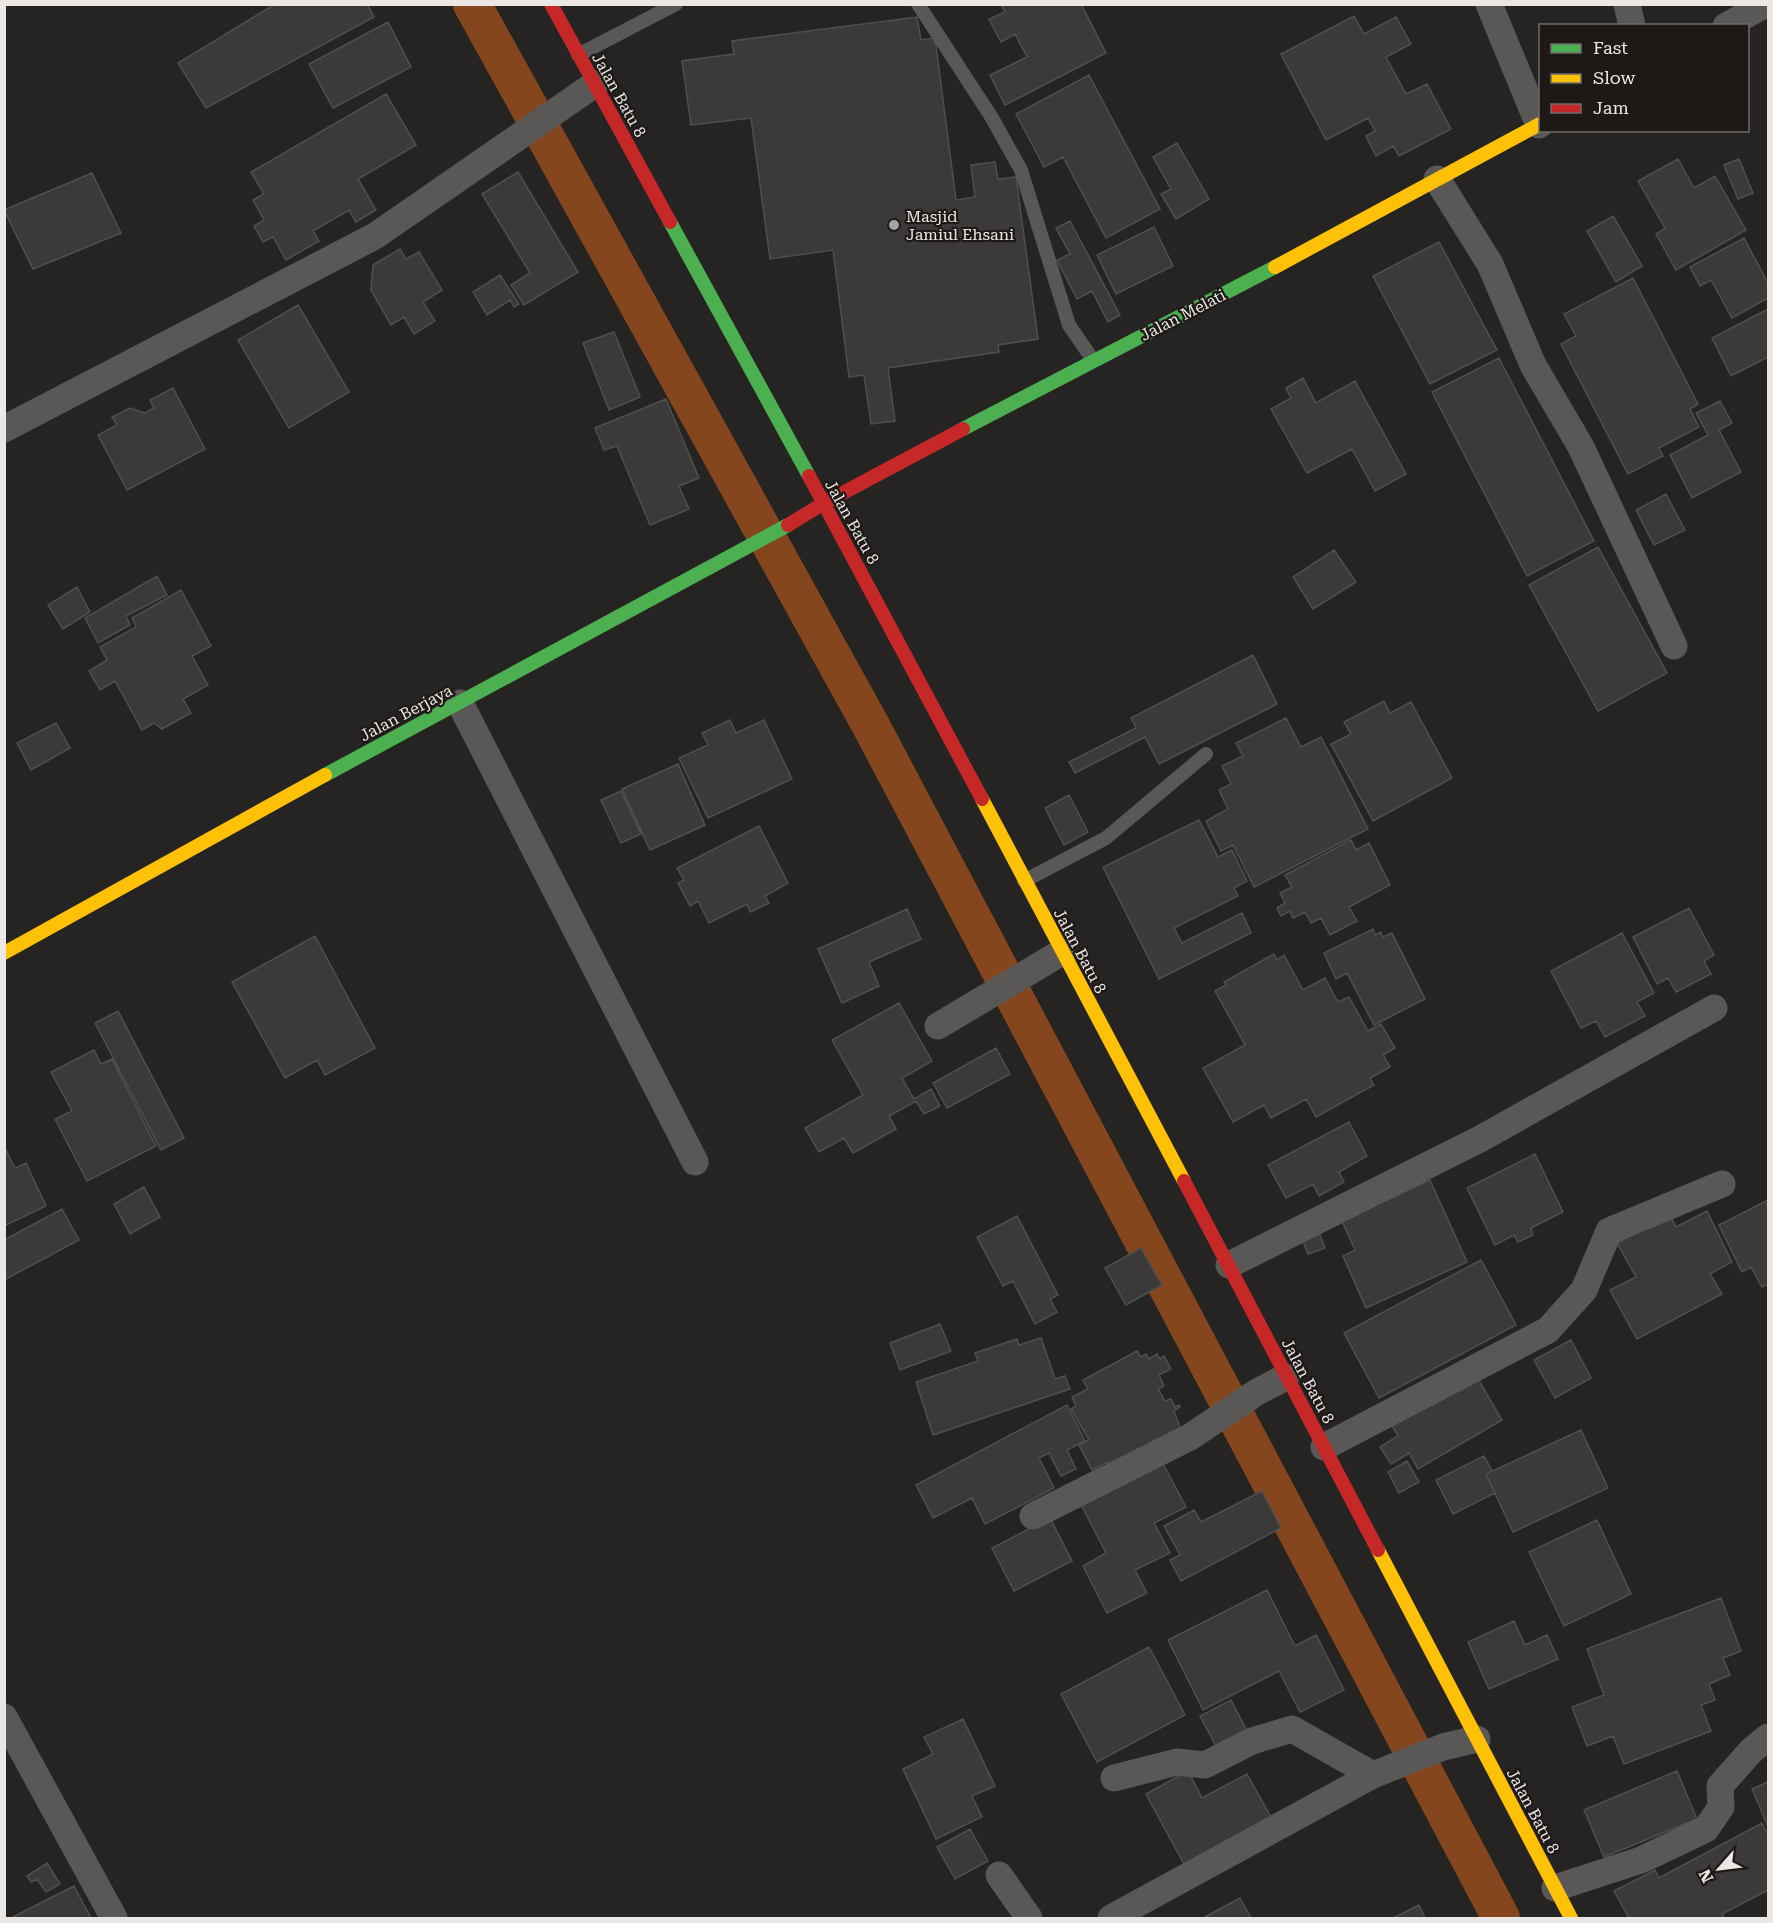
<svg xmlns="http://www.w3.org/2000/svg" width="1773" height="1923" viewBox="0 0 1773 1923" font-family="'Roboto Serif',serif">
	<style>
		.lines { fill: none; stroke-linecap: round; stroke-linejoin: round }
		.canal { stroke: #86461d; stroke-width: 38 }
		.building { fill: #3c3a39; stroke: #514f4d; stroke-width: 1.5 }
		.lane { stroke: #5a5856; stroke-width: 14 }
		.street { stroke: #5a5856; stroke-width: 27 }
		.fast { stroke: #4caf50; stroke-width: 14 }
		.slow { stroke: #ffc107; stroke-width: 14 }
		.jam { stroke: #c62828; stroke-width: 14 }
		.poi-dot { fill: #a5a3a1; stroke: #1e1917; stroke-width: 2 }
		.labels { text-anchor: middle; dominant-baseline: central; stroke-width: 4.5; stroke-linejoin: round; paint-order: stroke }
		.street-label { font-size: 16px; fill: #eae7e5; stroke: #1e1917 }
		.poi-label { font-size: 16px; fill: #eae7e5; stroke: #1e1917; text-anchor: start }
	</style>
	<rect width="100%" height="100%" fill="#262422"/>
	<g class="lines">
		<!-- canal -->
		<path class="canal" d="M472 4 871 726 1501 1918"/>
	</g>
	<!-- building -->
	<path class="building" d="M275 4H367L374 17 206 108 178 63Z
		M1001 4H1081L1106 53 1005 105 990 75 1027 57 1015 34 1001 42 989 19 1005 12Z
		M1354 16 1364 34 1396 17 1411 44 1386 57 1406 94 1427 84 1451 129 1399 156 1393 146 1376 156 1366 136 1375 131 1368 118 1326 140 1281 54Z
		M917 17 921 40 935 38 956 200 975 197 971 165 995 162 998 179 1016 177 1038 339 998 345 999 352 888 368 895 421 871 424 864 375 849 377 833 250 770 259 751 118 691 125 682 61 734 54 732 41Z
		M388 22 411 67 333 108 309 64Z
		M1089 75 1160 209 1106 238 1063 157 1044 167 1016 114Z
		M386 94 416 145 358 179 376 210 356 222 349 210 313 231 319 241 286 260 273 237 263 242 254 226 264 220 253 200 264 194 251 172Z
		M1177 143 1209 199 1176 219 1161 194 1171 189 1153 157Z
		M1678 159 1694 188 1715 176 1746 230 1676 270 1656 234 1665 228 1638 181Z
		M1739 159 1753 193 1738 199 1724 165Z
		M518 172 578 272 524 305 511 285 530 273 482 194Z
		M92 173 121 233 33 269 4 210Z
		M1613 216 1642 266 1616 282 1587 231Z
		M1070 221 1120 315 1108 322 1092 291 1077 299 1057 260 1070 254 1056 228Z
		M1154 227 1173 266 1116 294 1097 255Z
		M1744 238 1768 283V298L1732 318 1711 280 1700 286 1690 267Z
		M1439 242 1497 350 1430 384 1373 276Z
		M400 249 406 259 419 252 442 290 423 302 435 321 414 334 404 317 391 325 371 290 373 265Z
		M500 275 519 304 514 307 510 300 487 315 473 292Z
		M1633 278 1698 404 1690 409 1699 427 1659 448 1663 456 1628 474 1561 344 1576 336 1564 314Z
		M298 305 349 392 289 428 238 340Z
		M1768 309V357L1731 376 1712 338Z
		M614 332 640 397 609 410 583 343Z
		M1499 358 1594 541 1527 576 1432 392Z
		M1303 378 1316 403 1355 381 1406 474 1375 491 1352 449 1307 473 1271 409 1291 398 1286 388Z
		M173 388 205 449 127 490 98 435 117 425 112 417 130 408 145 413 154 408 150 400Z
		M666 399 699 478 679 486 689 509 650 525 617 446 604 450 595 428Z
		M1720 401 1732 423 1719 430 1741 472 1692 498 1670 455 1708 435 1696 413Z
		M1666 494 1685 530 1654 545 1636 510Z
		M1598 547 1667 673 1598 711 1529 585Z
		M1334 550 1356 582 1313 609 1293 577Z
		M157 576 167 595 126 616 130 625 98 643 85 618Z
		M77 587 90 612 63 629 48 605Z
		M181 590 211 646 192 656 208 685 183 699 191 713 162 729 154 723 142 730 115 681 100 690 89 671 107 660 100 647 136 627 132 618Z
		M1253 655 1277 704 1159 764 1145 737 1075 773 1069 762 1136 728 1131 718Z
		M1384 701 1390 713 1411 702 1452 778 1373 821 1331 744 1351 734 1344 722Z
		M1286 718 1301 747 1321 737 1368 829 1254 887 1233 845 1221 851 1206 821 1228 809 1219 790 1231 784 1222 766 1243 756 1236 743Z
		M730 720 736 733 764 720 792 779 708 818 679 758 708 745 702 733Z
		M56 723 70 748 31 770 17 743Z
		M678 764 705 825 650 850 622 789Z
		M621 791 641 834 621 843 601 800Z
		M1069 795 1088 832 1064 845 1045 808Z
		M1199 820 1218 857 1232 850 1247 881 1234 888 1238 896 1174 928 1182 943 1242 913 1251 933 1159 979 1103 867Z
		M759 826 788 883 765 896 769 903 750 912 747 904 709 923 698 901 690 906 678 883 684 880 677 868Z
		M1351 840 1356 850 1369 843 1390 885 1349 907 1357 921 1330 935 1321 918 1311 923 1305 912 1293 918 1290 911 1281 916 1277 908 1285 903 1280 893 1292 887 1285 875Z
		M1689 908 1714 955 1704 961 1711 974 1676 992 1668 978 1657 984 1633 937Z
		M907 909 921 939 869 962 879 986 842 1003 818 949Z
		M1373 929 1375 935 1381 932 1383 937 1392 933 1425 999 1374 1025 1347 973 1336 979 1324 953Z
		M1622 933 1654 993 1637 1002 1645 1016 1605 1037 1596 1021 1581 1028 1551 971Z
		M315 936 375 1048 325 1075 317 1060 285 1078 232 982Z
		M1274 954 1277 960 1284 955 1303 990 1325 978 1338 1002 1349 997 1368 1031 1381 1024 1395 1048 1383 1055 1390 1067 1370 1078 1374 1085 1316 1117 1306 1099 1271 1118 1264 1105 1233 1122 1203 1068 1245 1045 1215 991 1226 985 1224 982Z
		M899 1003 932 1061 902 1078 914 1099 931 1089 940 1106 924 1114 916 1101 889 1116 896 1129 853 1153 844 1138 819 1152 805 1128 863 1095 832 1040Z
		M118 1011 184 1138 161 1150 95 1023Z
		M996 1048 1010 1074 947 1108 933 1083Z
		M94 1050 101 1064 112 1059 156 1146 87 1181 55 1119 72 1111 51 1072Z
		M1349 1122 1367 1156 1339 1172 1344 1182 1319 1196 1313 1184 1286 1198 1268 1165Z
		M4 1146 15 1168 26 1163 46 1206 4 1226Z
		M1535 1154 1563 1212 1531 1228 1533 1235 1518 1242 1514 1235 1495 1245 1467 1188Z
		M1430 1180 1467 1262 1366 1308 1343 1256 1355 1250 1342 1221Z
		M144 1187 160 1217 130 1234 114 1204Z
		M1768 1200V1284L1762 1287 1751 1267 1742 1272 1719 1225Z
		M62 1209 79 1240 4 1280V1240Z
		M1707 1211 1732 1262 1710 1274 1722 1294 1637 1339 1610 1290 1636 1277 1617 1243 1670 1215 1676 1227Z
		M1017 1216 1058 1295 1050 1299 1057 1312 1035 1324 1013 1281 1003 1286 977 1237Z
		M1318 1230 1325 1248 1308 1254 1301 1237Z
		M1141 1248 1162 1285 1126 1305 1105 1268Z
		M1481 1260 1516 1325 1379 1398 1344 1333Z
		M940 1324 951 1351 900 1370 890 1343Z
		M1041 1338 1055 1379 1065 1376 1070 1389 933 1435 916 1382 978 1361 975 1353 1017 1339 1019 1345Z
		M1571 1340 1591 1378 1555 1398 1534 1360Z
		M1137 1351 1141 1357 1146 1354 1149 1359 1157 1354 1160 1359 1164 1356 1171 1369 1159 1375 1164 1386 1158 1389 1165 1401 1171 1399 1175 1407 1179 1405 1180 1407 1174 1411 1180 1428 1110 1467 1107 1462 1092 1470 1079 1445 1089 1440 1071 1409 1076 1406 1072 1397 1088 1389 1083 1380Z
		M1475 1374 1502 1420 1418 1469 1409 1453 1391 1464 1380 1447 1398 1436 1391 1424Z
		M1067 1405 1085 1441 1067 1450 1076 1469 1061 1476 1049 1453 1039 1458 1054 1488 985 1524 972 1498 933 1518 916 1485Z
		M1581 1430 1608 1488 1513 1532 1486 1474Z
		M1158 1454 1186 1507 1154 1523 1170 1553 1135 1570 1147 1593 1107 1613 1083 1566 1106 1553 1076 1495Z
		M1484 1456 1492 1471 1486 1474 1495 1493 1453 1514 1436 1480Z
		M1407 1461 1419 1482 1399 1493 1388 1472Z
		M1262 1491 1281 1528 1181 1581 1170 1560 1180 1555 1164 1526 1194 1510 1201 1522Z
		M1050 1518 1072 1561 1014 1591 992 1548Z
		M1597 1520 1631 1594 1564 1626 1529 1552Z
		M1267 1590 1295 1646 1316 1635 1344 1690 1300 1712 1279 1671 1203 1710 1168 1640Z
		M1721 1598 1741 1651 1723 1658 1730 1675 1709 1684 1715 1700 1701 1705 1711 1731 1624 1764 1613 1736 1587 1746 1572 1707 1604 1695 1587 1649Z
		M1514 1621 1525 1645 1547 1635 1558 1659 1489 1689 1468 1642Z
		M1149 1647 1185 1715 1097 1762 1061 1694Z
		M1231 1700 1248 1733 1217 1748 1200 1716Z
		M963 1719 995 1786 972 1796 982 1817 936 1839 903 1769 933 1754 924 1737Z
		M1188 1771 1202 1798 1247 1774 1272 1819 1185 1866 1146 1794Z
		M1677 1771 1697 1819 1604 1857 1584 1810Z
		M1768 1782V1827L1752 1789Z
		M1762 1823 1768 1834V1890L1722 1914 1724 1918H1629L1614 1891 1655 1870 1659 1878Z
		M970 1829 988 1861 955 1879 937 1847Z
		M47 1863 60 1884 46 1892 37 1879 31 1882 27 1876Z
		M74 1886 91 1918H11Z
		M1240 1898 1251 1918H1203Z
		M1419 1905 1425 1918H1393Z"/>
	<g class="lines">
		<!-- lane -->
		<path class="lane" d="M918 4 992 118 1021 170 1069 325 1093 360
			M578 55 676 4
			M1024 881 1106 838 1206 754"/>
		<!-- street -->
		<path class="street" d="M1489 4 1539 125
			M1627 4 1632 26
			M1726 26 1766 4
			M1437 179 1490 264 1533 365 1581 447 1674 646
			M4 429 375 236 595 84
			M460 703 695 1162
			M938 1026 1062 952
			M1229 1265 1480 1139 1714 1008
			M1324 1447 1548 1330 1584 1290 1609 1231 1722 1184
			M1033 1516 1190 1437 1257 1392 1286 1377
			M4 1717 114 1918
			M1114 1778 1177 1762 1205 1765 1252 1741 1292 1729 1373 1775 1443 1747 1477 1739
			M999 1875 1029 1918
			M1555 1888 1641 1860 1706 1829 1721 1807 1720 1786 1751 1751 1768 1737
			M1111 1918 1373 1775"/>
		<!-- fast -->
		<path class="fast" d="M670 222 809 476
			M963 429 1275 267
			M325 775 788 525"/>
		<!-- slow -->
		<path class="slow" d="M1275 267 1540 124
			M982 799 1184 1181
			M4 953 325 775
			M1378 1550 1571 1918"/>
		<!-- jam -->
		<path class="jam" d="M551 4 670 222
			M809 476 982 799
			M788 525 824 503 963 429
			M1184 1181 1378 1550"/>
	</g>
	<!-- markers -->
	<circle class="poi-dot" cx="894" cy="225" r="6"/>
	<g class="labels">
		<!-- street labels -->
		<g class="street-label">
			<text transform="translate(619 95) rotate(61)">Jalan Batu 8</text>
			<text transform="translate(1183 315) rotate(-27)">Jalan Melati</text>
			<text transform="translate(852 522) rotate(61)">Jalan Batu 8</text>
			<text transform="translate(406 713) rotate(-28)">Jalan Berjaya</text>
			<text transform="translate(1080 951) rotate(62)">Jalan Batu 8</text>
			<text transform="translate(1308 1381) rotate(62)">Jalan Batu 8</text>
			<text transform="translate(1533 1811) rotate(62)">Jalan Batu 8</text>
		</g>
		<!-- poi labels -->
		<g class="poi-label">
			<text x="906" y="216">Masjid<tspan x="906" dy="18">Jamiul Ehsani</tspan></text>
		</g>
	</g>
	<!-- border -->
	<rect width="1773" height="1923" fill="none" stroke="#eae7e5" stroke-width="12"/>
	<!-- legend -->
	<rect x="1539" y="24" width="210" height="108" fill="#1e1917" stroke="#706b69" stroke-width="1.5"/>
	<rect x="1551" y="44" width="30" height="9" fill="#4caf50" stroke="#706b69" stroke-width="1.5"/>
	<text x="1593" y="54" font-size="18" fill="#eae7e5">Fast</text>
	<rect x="1551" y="74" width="30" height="9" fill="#ffc107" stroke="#706b69" stroke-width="1.5"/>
	<text x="1593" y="84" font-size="18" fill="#eae7e5">Slow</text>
	<rect x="1551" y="104" width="30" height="9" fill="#c62828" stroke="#706b69" stroke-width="1.5"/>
	<text x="1593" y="114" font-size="18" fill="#eae7e5">Jam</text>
	<!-- north arrow -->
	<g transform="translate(1719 1869) rotate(242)" stroke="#1e1917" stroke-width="4.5" paint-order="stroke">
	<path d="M0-4.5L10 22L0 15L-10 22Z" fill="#eae7e5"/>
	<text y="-9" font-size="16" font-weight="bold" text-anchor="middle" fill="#eae7e5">N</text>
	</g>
</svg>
